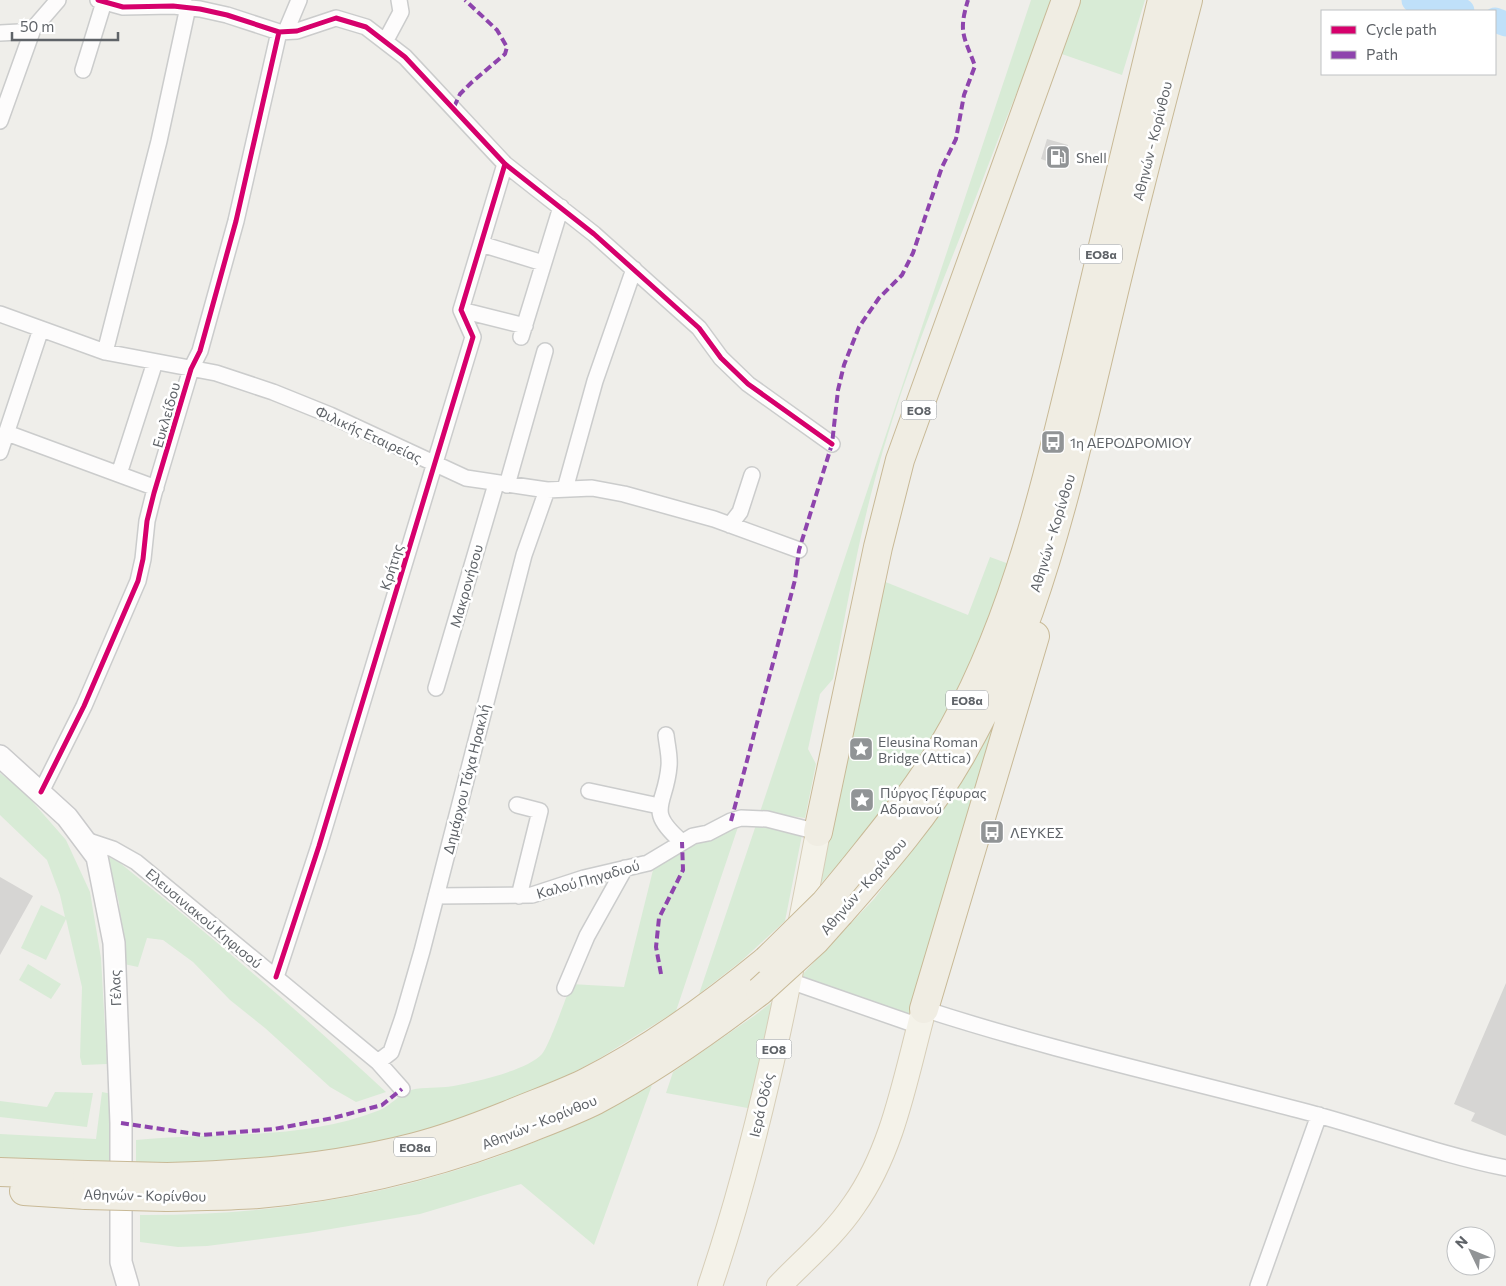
<svg xmlns="http://www.w3.org/2000/svg" width="1506" height="1286" viewBox="0 0 1506 1286" font-family="Commissioner,sans-serif">
	<style>
		.green { fill: #d8ebd6 }
		.lines { fill: none; stroke-linecap: round; stroke-linejoin: round }
		.river { stroke: #bfe0f9; stroke-width: 25 }
		.building { fill: #d6d5d3 }
		.street-casing { stroke: #cbcccc; stroke-width: 18 }
		.secondary-casing { stroke: #cacacb; stroke-width: 24 }
		.primary-casing { stroke: #d7ceb8; stroke-width: 26 }
		.highway-casing { stroke: #c8b996; stroke-width: 30 }
		.street { stroke: #fdfcfc; stroke-width: 15 }
		.secondary { stroke: #fdfcfc; stroke-width: 21 }
		.primary { stroke: #f4f2e9; stroke-width: 24 }
		.highway { stroke: #f0ede3; stroke-width: 28 }
		.highway-bridge-casing { stroke: #c8b996; stroke-width: 30; stroke-linecap: butt }
		.highway-bridge { stroke: #f0ede3; stroke-width: 28 }
		.quiet { stroke: #8e44ad; stroke-width: 4; stroke-dasharray: 8 4; stroke-linecap: butt }
		.cycleway-casing { stroke: #fff; stroke-width: 8 }
		.cycleway { stroke: #d6006c; stroke-width: 5 }
		.labels { text-anchor: middle; dominant-baseline: central; stroke-width: 5; stroke-linejoin: round; paint-order: stroke }
		.shield { fill: #fff; stroke: #8f9295; stroke-width: 1 }
		.shield-label { font-size: 12px; font-weight: bold; fill: #5f6368 }
		.street-label { font-size: 14px; fill: #5f6368; stroke: #fff }
		.poi-label { font-size: 14px; fill: #5f6368; stroke: #fff; text-anchor: start }
	</style>
	<rect width="100%" height="100%" fill="#efeeea"/>
	<!-- green -->
	<path class="green" d="M1031 0H1059C1025 65 1001 133 974 202 938 293 900 385 875 479 857 545 846 613 833 679L820 694 808 749 816 764 805 818 760 812Z
		M1079 0H1145L1122 75 1059 53Z
		M990 557 1009 564C1003 584 997 605 989 625 948 725 888 810 816 889L883 581 968 615Z
		M1008 693 920 1006 909 1017 901 1016 801 976 874 899 930 826Z
		M0 773 23 791 66 840 90 892 101 958 107 1064 82 1065 80 1057 82 987 66 919 46 960 21 948 41 905 65 917 60 895 47 860 0 815Z
		M757 822 802 835 785 921 740 962 699 994Z
		M739 824 676 1011 600 1058 550 1085 436 1130 327 1156 136 1166V1140C216 1132 302 1141 380 1110 391 1105 399 1095 408 1091 418 1087 434 1088 446 1087 468 1084 527 1071 542 1054 549 1046 566 998 571 984L624 987 654 866 699 841Z
		M107 856 120 863C212 937 300 1012 386 1092L356 1102 330 1087 265 1028 230 1000 193 962 163 940 147 938 138 967 124 964 119 903Z
		M28 964 61 984 51 999 19 980Z
		M776 999 753 1109 666 1093 673 1072 754 1016Z
		M652 1085 594 1245 521 1184 420 1214 307 1233 207 1246 178 1247 140 1242V1215C324 1216 492 1176 652 1085Z
		M55 1092 93 1093 87 1127 0 1117V1101L47 1107Z
		M102 1092 112 1094 111 1161 0 1167V1134L96 1139Z"/>
	<g class="lines">
		<!-- river -->
		<path class="river" d="M1414 0 1462 11
			M1495 20 1506 24"/>
	</g>
	<!-- building -->
	<path class="building" d="M1047 139 1068 145 1061 166 1041 159Z
		M0 877 33 896 0 955Z
		M1506 983V1136L1471 1121 1475 1113 1454 1104Z"/>
	<g class="lines">
		<defs>
			<path id="street" d="M98 0 123 7 173 6 200 9 227 15 279 32 297 31 336 18 366 27 405 57 505 164 594 234 699 328 721 358 748 384 832 444
				M286 31 299 0
				M0 33 19 32 31 34
				M386 40 401 12 399 0
				M83 70 104 2
				M0 121 33 29 58 0
				M481 244 543 263
				M461 310 525 326
				M0 314 105 352 216 373 273 392 330 415 466 478 547 490 592 488 624 494 714 519 799 550
				M521 337 561 207
				M105 352 159 141 188 7
				M7 433 156 488
				M0 452 41 329
				M119 474 155 362
				M507 485 545 351
				M565 489 595 381 634 269
				M730 525 740 512 752 475
				M436 688 496 484
				M666 735C667 745 670 756 669 766 666 806 644 809 682 842
				M589 791 659 806
				M41 792 84 706 138 581 143 559 147 521 154 493 182 399 191 369 200 351 236 221 279 32
				M517 805 540 811 519 896
				M86 840 113 849 136 862 378 1062 402 1089
				M436 896 532 895 584 878 648 863 693 836 708 833 731 821 741 818 767 819 818 832
				M276 977 319 846 473 337 461 310 505 164
				M790 981 919 1026
				M565 988 587 936 625 868
				M924 1009C1047 1049 1174 1077 1299 1110 1369 1128 1436 1154 1506 1168
				M378 1062 391 1052 403 1017 422 951 524 555 547 490
				M1258 1286 1319 1115"/>
			<path id="secondary" d="M0 756 67 817 97 857 114 943 121 1123V1262L128 1286"/>
			<path id="primary" d="M710 1286C760 1139 789 985 818 832
				M779 1286C804 1260 834 1235 854 1205 894 1149 906 1074 924 1009"/>
			<path id="highway" d="M818 832 878 547 900 460 1066 0
				M853 869C884 830 916 792 942 748 1014 627 1044 491 1077 356 1105 237 1133 119 1162 0
				M840 913C884 863 928 813 961 755 986 710 1011 661 1029 611 1064 511 1086 407 1111 304 1135 202 1162 101 1188 0
				M924 1009 1035 636
				M0 1172 87 1175
				M167 1177C251 1175 334 1168 415 1147 447 1139 478 1127 508 1115 534 1104 560 1095 585 1083 651 1050 711 1006 767 960
				M24 1191 86 1195
				M167 1197C197 1196 227 1196 258 1194 349 1186 437 1164 522 1131 547 1121 572 1112 596 1100 654 1069 708 1031 760 991"/>
		</defs>
		<!-- street casing -->
		<use href="#street" class="street-casing"/>
		<!-- secondary casing -->
		<use href="#secondary" class="secondary-casing"/>
		<!-- primary casing -->
		<use href="#primary" class="primary-casing"/>
		<!-- highway casing -->
		<use href="#highway" class="highway-casing"/>
		<!-- street -->
		<use href="#street" class="street"/>
		<!-- secondary -->
		<use href="#secondary" class="secondary"/>
		<!-- primary -->
		<use href="#primary" class="primary"/>
		<!-- highway -->
		<use href="#highway" class="highway"/>
		<defs>
			<path id="highway-bridge" d="M767 960 825 903 853 869
				M760 991 815 941 840 913
				M87 1175 167 1177
				M86 1195 167 1197"/>
		</defs>
		<!-- highway-bridge casing -->
		<use href="#highway-bridge" class="highway-bridge-casing"/>
		<!-- highway-bridge -->
		<use href="#highway-bridge" class="highway-bridge"/>
		<!-- quiet -->
		<path class="quiet" d="M454 107 460 94 471 83 505 54 507 47 497 30 465 0
			M731 821 795 580 799 550 832 444 838 390 844 365 859 327 879 298 902 275 913 253 942 167 956 139 964 95 975 66C964 36 958 33 968 0
			M661 974 656 947 659 918 683 870 682 842
			M121 1123 202 1135 274 1129 333 1118 382 1105 402 1089"/>
		<defs>
			<path id="cycleway" d="M98 0 123 7 173 6 200 9 227 15 279 32 297 31 336 18 366 27 405 57 505 164 594 234 699 328 721 358 748 384 832 444
				M41 792 84 706 138 581 143 559 147 521 154 493 182 399 191 369 200 351 236 221 279 32
				M276 977 319 846 473 337 461 310 505 164"/>
		</defs>
		<!-- cycleway casing -->
		<use href="#cycleway" class="cycleway-casing"/>
		<!-- cycleway -->
		<use href="#cycleway" class="cycleway"/>
	</g>
	<!-- icons -->
	<defs>
		<symbol id="fuel-square" viewBox="-11 -11 22 22"><rect x="-9" y="-9" width="18" height="18" rx="4" fill="#919496" stroke="#fff"/><path d="M-5.5-6h7V0h2V4h1.3V-2.5L3-4.5l.8-.8L6-3V5H2.5V1h-1V6h-7ZM-4.2-4.7v3.2H.2V-4.7Z" fill="#fff"/></symbol>
		<symbol id="bus-square" viewBox="-11 -11 22 22"><rect x="-9" y="-9" width="18" height="18" rx="4" fill="#919496" stroke="#fff"/><path d="M-5-6H5V4H4V6H2V4H-2V6H-4V4H-5ZM-3.5-4V0h7V-4ZM-3.5 1.2v1.5H-2V1.2ZM2 1.2v1.5H3.5V1.2Z" fill="#fff"/></symbol>
		<symbol id="sight-square" viewBox="-11 -11 22 22"><rect x="-9" y="-9" width="18" height="18" rx="4" fill="#919496" stroke="#fff"/><path d="M0-6L1.8-2.2L6-1.7L2.9 1.2L3.7 5.4L0 3.3L-3.7 5.4L-2.9 1.2L-6-1.7L-1.8-2.2Z" fill="#fff"/></symbol>
	</defs>
	<g fill-rule="evenodd">
		<use href="#fuel-square" x="1044" y="143" width="28" height="28"/>
		<use href="#bus-square" x="1039" y="428" width="28" height="28"/>
		<use href="#sight-square" x="847" y="735" width="28" height="28"/>
		<use href="#sight-square" x="848" y="786" width="28" height="28"/>
		<use href="#bus-square" x="978" y="818" width="28" height="28"/>
	</g>
	<g class="labels">
		<!-- shield labels -->
		<g class="shield">
			<rect x="1080" y="244.5" width="42" height="19" rx="4"/>
			<rect x="901.5" y="400.5" width="35" height="19" rx="4"/>
			<rect x="946" y="690.5" width="42" height="19" rx="4"/>
			<rect x="756.5" y="1039.5" width="35" height="19" rx="4"/>
			<rect x="394" y="1137.5" width="42" height="19" rx="4"/>
		</g>
		<g class="shield-label">
			<text x="1101" y="254">ΕΟ8α</text>
			<text x="919" y="410">ΕΟ8</text>
			<text x="967" y="700">ΕΟ8α</text>
			<text x="774" y="1049">ΕΟ8</text>
			<text x="415" y="1147">ΕΟ8α</text>
		</g>
		<!-- street labels -->
		<g class="street-label">
			<text transform="translate(1152 141) rotate(-76)">Αθηνών - Κορίνθου</text>
			<text transform="translate(166 415) rotate(-74)">Ευκλείδου</text>
			<text transform="translate(369 434) rotate(25)">Φιλικής Εταιρείας</text>
			<text transform="translate(1052 533) rotate(-73)">Αθηνών - Κορίνθου</text>
			<text transform="translate(391 567) rotate(-73)">Κρήτης</text>
			<text transform="translate(466 586) rotate(-74)">Μακρονήσου</text>
			<text transform="translate(466 779) rotate(-76)">Δημάρχου Τάχα Ηρακλή</text>
			<text transform="translate(588 879) rotate(-16)">Καλού Πηγαδιού</text>
			<text transform="translate(863 886) rotate(-49)">Αθηνών - Κορίνθου</text>
			<text transform="translate(204 918) rotate(40)">Ελευσινιακού Κηφισού</text>
			<text transform="translate(115 988) rotate(-92)">Γέλας</text>
			<text transform="translate(761 1105) rotate(-77)">Ιερά Οδός</text>
			<text transform="translate(539 1122) rotate(-22)">Αθηνών - Κορίνθου</text>
			<text transform="translate(145 1195) rotate(1)">Αθηνών - Κορίνθου</text>
		</g>
		<!-- poi labels -->
		<g class="poi-label">
			<text x="1076" y="157">Shell</text>
			<text x="1070" y="442">1η ΑΕΡΟΔΡΟΜΙΟΥ</text>
			<text x="878" y="741">Eleusina Roman<tspan x="878" dy="16">Bridge (Attica)</tspan></text>
			<text x="880" y="792">Πύργος Γέφυρας<tspan x="880" dy="16">Αδριανού</tspan></text>
			<text x="1010" y="832">ΛΕΥΚΕΣ</text>
		</g>
	</g>
	<!-- legend -->
	<rect x="1321" y="10" width="175" height="65" fill="#ffffff" stroke="#bfc1c3"/>
	<rect x="1331" y="26" width="25" height="8" fill="#d6006c" stroke="#bfc1c3"/>
	<text x="1366" y="35" font-size="15" fill="#5f6368">Cycle path</text>
	<rect x="1331" y="51" width="25" height="8" fill="#8e44ad" stroke="#bfc1c3"/>
	<text x="1366" y="60" font-size="15" fill="#5f6368">Path</text>
	<!-- north arrow -->
	<g transform="translate(1471 1251) rotate(313)"><circle r="24" fill="#ffffff" stroke="#bfc1c3"/>
	<path d="M0-4L9 19L0 12L-9 19Z" fill="#919496"/>
	<text y="-8" font-size="14" font-weight="bold" text-anchor="middle" fill="#5f6368">N</text>
	</g>
	<!-- scale -->
	<path d="M12 32v8h106v-8" fill="none" stroke="#5f6368" stroke-width="2.5"/>
	<text x="20" y="32" font-size="15" fill="#5f6368" stroke="#ffffff" stroke-width="4" paint-order="stroke">50 m</text>
</svg>
